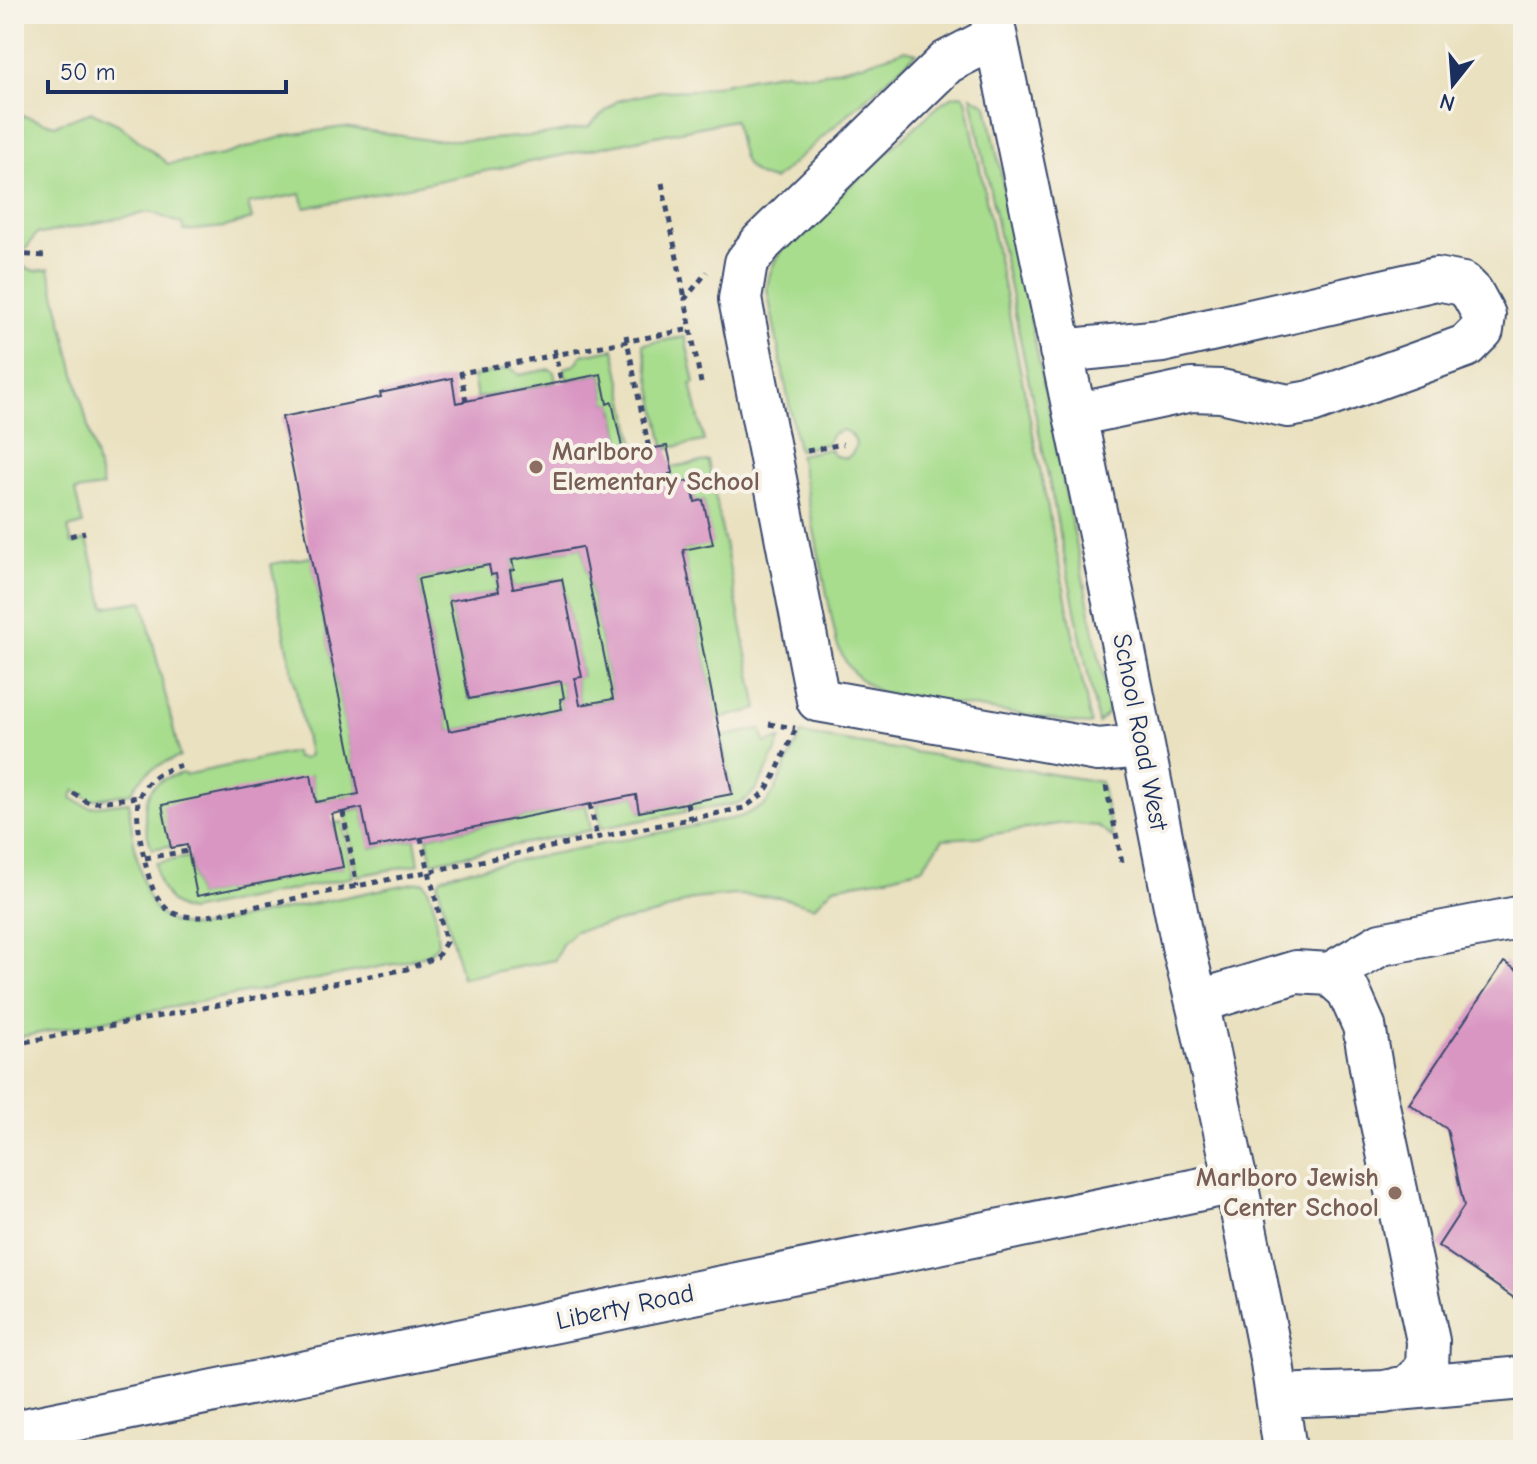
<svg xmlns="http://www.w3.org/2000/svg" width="1537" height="1464" viewBox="0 0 1537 1464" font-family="'Comic Neue',sans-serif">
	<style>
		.green { fill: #a7dd8d; stroke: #618676; stroke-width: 2 }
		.building { fill: #d996c3; fill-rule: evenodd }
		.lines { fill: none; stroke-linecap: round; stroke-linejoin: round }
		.minor-casing { stroke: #3a4a6d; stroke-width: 46 }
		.path { stroke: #3a4a6d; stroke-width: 5; stroke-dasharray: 6 6; stroke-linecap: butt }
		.minor { stroke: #fff; stroke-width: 42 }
		.education-dot { fill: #8d6e63; stroke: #f7f3e8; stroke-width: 3 }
		.labels { text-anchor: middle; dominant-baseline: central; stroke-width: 8; stroke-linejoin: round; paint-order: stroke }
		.education-label { font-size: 26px; font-weight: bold; fill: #785e54; stroke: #f7f3e8; text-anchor: start }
		.street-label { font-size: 26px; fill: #1b2f5e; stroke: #f7f3e8 }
	</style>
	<rect width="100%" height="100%" fill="#f7f3e8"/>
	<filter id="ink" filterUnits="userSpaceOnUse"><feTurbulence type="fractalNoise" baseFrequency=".0125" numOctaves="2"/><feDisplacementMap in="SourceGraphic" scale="16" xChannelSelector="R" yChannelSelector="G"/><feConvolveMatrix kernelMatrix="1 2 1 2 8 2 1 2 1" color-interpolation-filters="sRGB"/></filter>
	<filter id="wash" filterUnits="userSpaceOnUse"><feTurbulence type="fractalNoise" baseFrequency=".006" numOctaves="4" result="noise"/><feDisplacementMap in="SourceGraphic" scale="32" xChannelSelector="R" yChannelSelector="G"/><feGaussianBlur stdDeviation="1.8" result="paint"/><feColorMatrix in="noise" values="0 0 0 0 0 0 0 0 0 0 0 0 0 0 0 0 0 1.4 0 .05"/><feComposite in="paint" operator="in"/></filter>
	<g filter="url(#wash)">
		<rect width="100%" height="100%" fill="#eae1c0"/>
		<!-- green -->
		<path class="green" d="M905 50 917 53 774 180C737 174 742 148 734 120L305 208 301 194 248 204 252 219 225 227 184 231 182 224 150 212 41 234 37 233 26 249 14 248V113L55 125 92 112 118 124 168 164 223 155 288 135 344 127 429 140H480L543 135 588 127 617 101 660 91 697 90 750 78 785 72 815 75 866 63Z
			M963 95 966 99 1091 724 1089 725 882 693C857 680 848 670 837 644L799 455 829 449 835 456 847 458C861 448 857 434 842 430L831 435 827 444 798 450 767 289C769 269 777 256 789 240L944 101 954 96Z
			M971 96 987 105 1109 706 1107 714 1098 723Z
			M14 263 35 271 49 269 103 487 75 491 83 524 68 528 72 544 87 540 105 607 143 601 180 757C158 764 142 772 131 793L91 800 75 790 71 798 89 807 129 802C130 821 133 838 137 857 146 897 152 927 200 927L413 883 424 882C436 899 436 925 438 944L429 954 399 963 14 1038Z
			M685 337 695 383 691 384 704 441 668 448 667 446H664L643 344Z
			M614 349 636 451 624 456 613 403 607 404 601 374 567 380 564 368 575 365 582 355Z
			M511 368 519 375 550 369 554 372 556 382 477 398 473 376Z
			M708 461 758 709 717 719 683 550 712 543 703 500 695 502 691 480 670 485 669 474 671 467Z
			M582 547 613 699 580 705 575 678 582 676 562 579 513 588 510 571 514 570 512 560Z
			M311 557 359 794 316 802 311 775 171 848 168 846 152 849C145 830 138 796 159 782 165 777 176 775 183 773L185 775 294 752 296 758 304 759 309 755 271 564Z
			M489 565 496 574 499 591 449 602 469 699 561 681 564 698 560 699 562 709 449 731 418 579Z
			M761 729 765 743 781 739C773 756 759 795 741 802 726 807 707 808 691 810L689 802 732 793 721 737Z
			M801 734 1101 782 1113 838 1097 826 1064 823 976 837 943 839 922 868 888 877 834 887 814 907 779 897 734 895 693 899 657 914 575 931 562 944 555 960 462 978 438 884 441 878 454 873 740 817 765 805 775 790Z
			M636 795 640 812 684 803 686 812 601 828 597 803Z
			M586 805 591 830 432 862 427 837Z
			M362 808 371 848 415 839 419 864 357 876 345 812Z
			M342 822 353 877 190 911C168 909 156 882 156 863L189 857 197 896 342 867 334 823Z"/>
		<g id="blocks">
			<!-- building -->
			<path class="building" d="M601 374 607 404 612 402 624 456 636 451 667 446 673 473 669 474 670 485 691 480 695 502 703 500 713 544 683 550 732 794 639 812 636 795 370 848 362 808 332 814 343 867 197 896 187 845 171 848 162 805 311 775 316 802 359 794 282 417 381 397 380 393 452 378 456 403ZM582 547 613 699 580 705 575 678 582 677 562 579 513 588 510 571 514 570 512 560ZM489 565 491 575 496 574 499 591 449 601 469 699 561 681 564 698 560 699 562 709 449 731 418 579Z
				M1504 962 1523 974V1304L1438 1246 1464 1206 1447 1129 1409 1104Z"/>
		</g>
	</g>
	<g filter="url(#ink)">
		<use href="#blocks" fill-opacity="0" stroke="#3a4a6d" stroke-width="2"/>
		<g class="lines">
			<defs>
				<path id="minor" d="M991 14 1117 616 1183 946 1199 1011 1236 1182 1272 1363 1285 1450
					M995 37 947 62 762 242 746 263 740 299 818 700 1098 750 1143 746
					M1061 351 1162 341 1436 279 1463 284 1472 293 1484 315 1482 330 1466 346 1311 402 1288 406 1221 391 1192 390 1075 415
					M1330 974 1381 944 1523 917
					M1197 1002 1296 972 1330 974 1348 990 1364 1026 1376 1096 1428 1341 1427 1369 1408 1387 1384 1392 1277 1396
					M1397 1389 1523 1378
					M14 1432 1236 1182"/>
			</defs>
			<!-- minor casing -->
			<use href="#minor" class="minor-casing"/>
			<!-- path -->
			<path class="path" d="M662 183 685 298
				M14 254 46 256
				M626 335 649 449
				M554 349 561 381
				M701 383 685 299 707 272
				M466 401 461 373 691 329
				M807 451 843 444
				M70 536 85 532
				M769 724 795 728
				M181 765C163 771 146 778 139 798 133 813 146 873 153 889 155 894 162 905 167 909 176 917 191 917 203 917L744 808 764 793 774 777 796 728
				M1106 786 1122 862
				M73 793 89 803 139 797
				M687 803 690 819
				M590 804 597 837
				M343 812 357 886
				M145 858 188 851
				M14 1044 407 969 437 957 446 942 421 838"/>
			<!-- minor -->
			<use href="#minor" class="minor"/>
		</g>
	</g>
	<!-- markers -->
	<g class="education-dot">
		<circle cx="536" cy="467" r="8"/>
		<circle cx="1395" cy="1193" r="8"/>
	</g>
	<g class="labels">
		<!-- education labels -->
		<g class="education-label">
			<text x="552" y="452">Marlboro<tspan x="552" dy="30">Elementary School</tspan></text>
			<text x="1379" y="1178" text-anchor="end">Marlboro Jewish<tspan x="1379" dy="30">Center School</tspan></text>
		</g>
		<!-- street labels -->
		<g class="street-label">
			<text transform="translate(1140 732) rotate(79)">School Road West</text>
			<text transform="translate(625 1307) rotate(-12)">Liberty Road</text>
		</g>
	</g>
	<!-- margin -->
	<rect width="1537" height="1464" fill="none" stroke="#f7f3e8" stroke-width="48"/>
	<!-- north arrow -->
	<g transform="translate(1453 84) rotate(197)" stroke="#f7f3e8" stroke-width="6" paint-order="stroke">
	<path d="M0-6L14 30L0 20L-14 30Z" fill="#1b2f5e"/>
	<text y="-12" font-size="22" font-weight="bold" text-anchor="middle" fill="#1b2f5e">N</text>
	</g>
	<!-- scale -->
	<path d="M48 80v12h238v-12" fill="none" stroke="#1b2f5e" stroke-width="4"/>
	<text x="60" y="80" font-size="24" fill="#1b2f5e" stroke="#f7f3e8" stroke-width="6" paint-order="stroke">50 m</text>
</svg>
